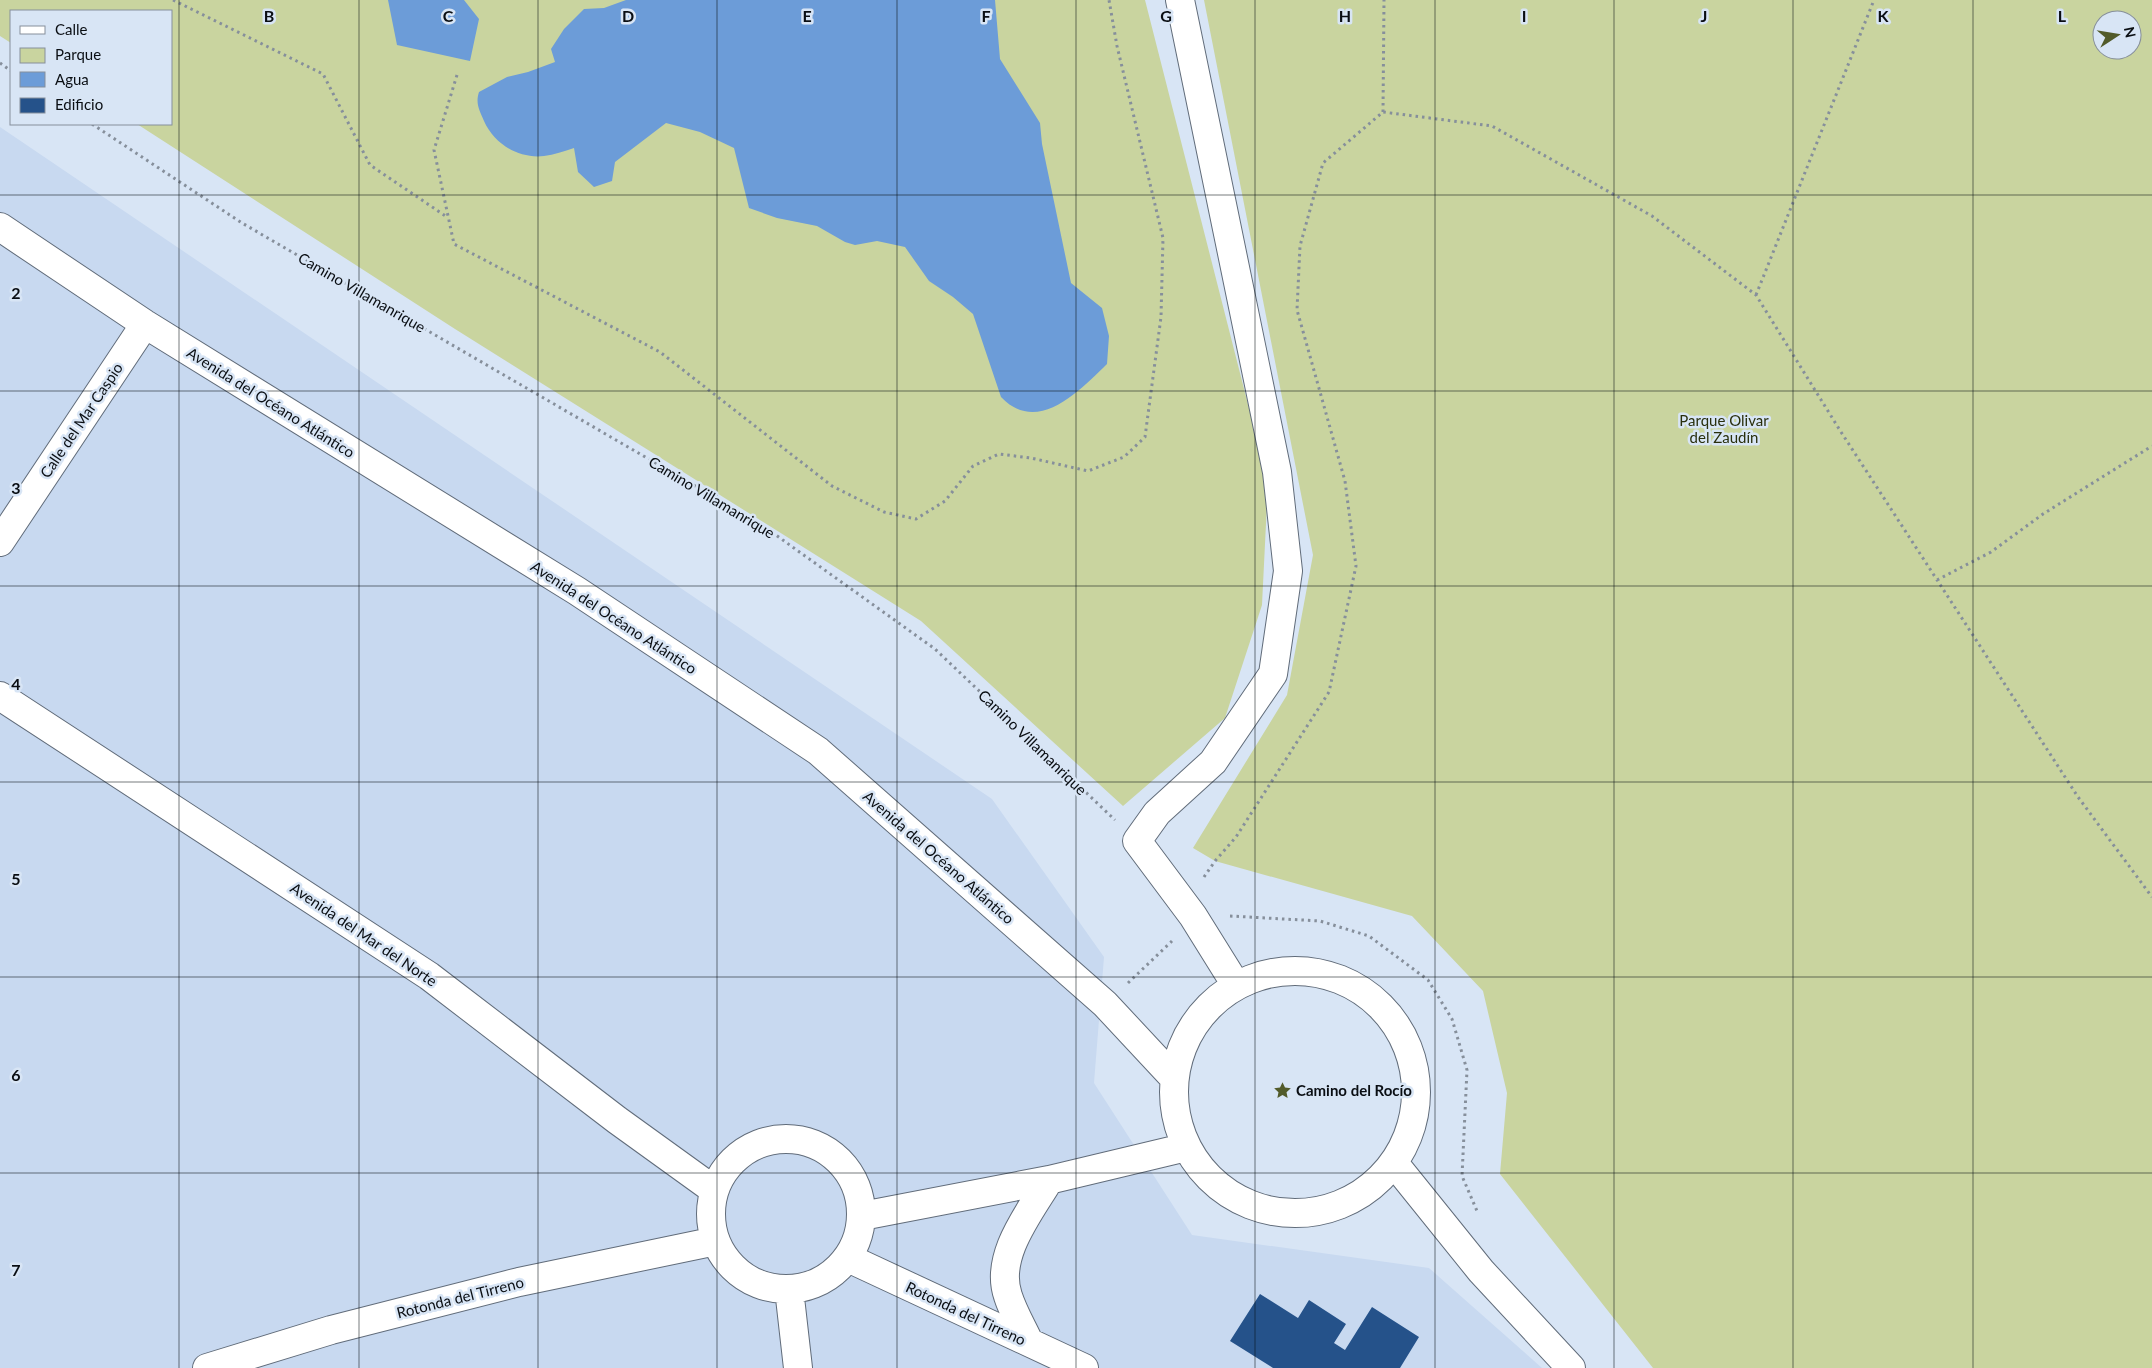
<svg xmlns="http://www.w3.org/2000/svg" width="2152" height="1368" viewBox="0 0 2152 1368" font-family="Lato,sans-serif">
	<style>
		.built { fill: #c8d9f0 }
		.green { fill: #c9d49f; fill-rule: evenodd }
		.water { fill: #6c9cd8 }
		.building { fill: #25528a }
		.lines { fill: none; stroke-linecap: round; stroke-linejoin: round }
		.minor-casing { stroke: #616c7a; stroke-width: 30 }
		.path { stroke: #868f9b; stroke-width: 3; stroke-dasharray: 2.5 4; stroke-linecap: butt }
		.minor { stroke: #fff; stroke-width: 28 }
		.grid { fill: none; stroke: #0a0e13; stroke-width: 1; stroke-opacity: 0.55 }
		.labels { text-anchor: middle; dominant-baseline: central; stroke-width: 5; stroke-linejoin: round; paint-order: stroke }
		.street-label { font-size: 15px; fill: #0a0e13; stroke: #d8e5f5 }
		.park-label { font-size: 15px; fill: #292f0d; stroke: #d8e5f5 }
		.poi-label { font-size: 15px; font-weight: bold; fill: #0a0e13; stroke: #d8e5f5; text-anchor: start }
		.grid-label { font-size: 16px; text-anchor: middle; font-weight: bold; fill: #0a0e13; stroke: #d8e5f5; stroke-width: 5; stroke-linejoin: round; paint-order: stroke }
	</style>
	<rect width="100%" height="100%" fill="#d8e5f5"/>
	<!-- built -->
	<path class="built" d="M0 127 992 799 1104 957 1094 1083 1192 1235 1429 1268 1542 1368H0Z"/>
	<!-- green -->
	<path class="green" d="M0 0H1145L1268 483 1262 605 1225 718 1123 806 921 621 455 329 137 124H171V11H11V43L0 36Z
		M1204 0H2152V1368H1653L1500 1174 1507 1093 1483 991 1412 916 1215 861 1193 848 1287 695 1313 555ZM2102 20H2132V50H2102Z"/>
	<!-- water -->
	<path class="water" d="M388 0H464L479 19 470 61 397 45Z
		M626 0H995L1000 59 1040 123 1042 144 1071 283 1102 308 1109 336 1107 364C1080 390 1038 436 1001 397L973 314 953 297 929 281 905 247 877 241 855 245 845 242 817 226 777 218 749 208 734 148 700 132 666 123 615 162 612 181 594 187 578 172 574 148C564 151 554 155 544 156 519 159 494 144 484 121 480 111 475 104 479 92L507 77 528 72 555 62 551 49 564 29 584 9 604 8Z"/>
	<!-- building -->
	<path class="building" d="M1260 1294 1298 1318 1309 1300 1346 1324 1334 1343 1345 1350 1372 1307 1419 1337 1400 1368H1273L1230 1341Z"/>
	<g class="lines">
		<defs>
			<path id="minor" d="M1180 0 1277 472 1288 571 1273 674 1213 762 1157 813 1137 841 1193 916 1236 985
				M0 227 145 324 577 591 818 751 1105 1004 1174 1078
				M0 542 145 324
				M0 696 429 976 617 1120 714 1190
				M1174 1092a121 121 0 1 1 242 0a121 121 0 1 1-242 0Z
				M711 1214a75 75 0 1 1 150 0a75 75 0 1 1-150 0Z
				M1394 1163 1481 1271 1571 1368
				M862 1216 1049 1180 1187 1147
				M848 1258 1084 1368
				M789 1289 798 1368
				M1029 1342C1022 1327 1013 1312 1008 1296 994 1256 1030 1212 1049 1180
				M207 1368 331 1330 519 1282 716 1241"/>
		</defs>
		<!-- minor casing -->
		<use href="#minor" class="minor-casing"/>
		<!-- path -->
		<path class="path" d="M173 0 323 74 370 165 447 217
			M0 63 11 71
			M457 75 434 150 454 244 660 352 832 486 884 512 916 519 945 501 973 466 999 454 1031 458 1088 471 1124 457 1145 437 1161 317 1163 238 1117 46 1109 0
			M1383 112 1384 0
			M92 124 242 223 759 523 935 649 1115 820
			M1756 295 1874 0
			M1937 580 1991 552 2043 514 2152 446
			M1204 877 1215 861 1236 837 1329 692 1356 566 1345 481 1297 310 1300 246 1323 163 1383 112 1492 126 1652 216 1756 295 1841 432 2078 797 2152 897
			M1230 916 1320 921 1369 936 1428 980 1452 1019 1467 1070 1462 1176 1477 1211
			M1128 983 1172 941"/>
		<!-- minor -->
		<use href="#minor" class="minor"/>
	</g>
	<!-- grid -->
	<path class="grid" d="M179 0V1368M359 0V1368M538 0V1368M717 0V1368M897 0V1368M1076 0V1368M1255 0V1368M1435 0V1368M1614 0V1368M1793 0V1368M1973 0V1368M0 195H2152M0 391H2152M0 586H2152M0 782H2152M0 977H2152M0 1173H2152"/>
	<!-- icons -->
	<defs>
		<symbol id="sight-bare" viewBox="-9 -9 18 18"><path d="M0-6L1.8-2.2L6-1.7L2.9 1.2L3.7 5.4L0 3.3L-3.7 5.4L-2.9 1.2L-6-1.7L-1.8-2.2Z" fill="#525b2a" stroke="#d8e5f5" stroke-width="2.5" paint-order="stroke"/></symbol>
	</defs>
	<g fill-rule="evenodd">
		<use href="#sight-bare" x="1270" y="1078" width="25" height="25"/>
	</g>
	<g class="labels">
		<!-- street labels -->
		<g class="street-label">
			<text transform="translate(362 292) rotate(30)">Camino Villamanrique</text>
			<text transform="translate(271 402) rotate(32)">Avenida del Océano Atlántico</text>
			<text transform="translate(81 420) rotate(-56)">Calle del Mar Caspio</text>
			<text transform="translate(712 497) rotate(31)">Camino Villamanrique</text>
			<text transform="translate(614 617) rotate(33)">Avenida del Océano Atlántico</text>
			<text transform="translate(1033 742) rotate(44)">Camino Villamanrique</text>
			<text transform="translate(939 857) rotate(41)">Avenida del Océano Atlántico</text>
			<text transform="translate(364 934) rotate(34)">Avenida del Mar del Norte</text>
			<text transform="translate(460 1297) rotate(-14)">Rotonda del Tirreno</text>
			<text transform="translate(966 1313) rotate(25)">Rotonda del Tirreno</text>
		</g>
		<!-- park labels -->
		<g class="park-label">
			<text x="1724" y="420">Parque Olivar<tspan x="1724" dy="17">del Zaudín</tspan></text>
		</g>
		<!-- poi labels -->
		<g class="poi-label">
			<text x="1296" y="1090">Camino del Rocío</text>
		</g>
	</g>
	<g class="grid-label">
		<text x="269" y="22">B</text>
		<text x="448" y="22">C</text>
		<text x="628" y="22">D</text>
		<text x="807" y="22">E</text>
		<text x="986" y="22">F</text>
		<text x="1166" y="22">G</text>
		<text x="1345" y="22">H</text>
		<text x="1524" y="22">I</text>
		<text x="1704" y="22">J</text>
		<text x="1883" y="22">K</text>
		<text x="2062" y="22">L</text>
		<text x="16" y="299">2</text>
		<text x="16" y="494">3</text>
		<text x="16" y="690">4</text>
		<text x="16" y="885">5</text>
		<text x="16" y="1081">6</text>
		<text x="16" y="1276">7</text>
	</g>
	<!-- legend -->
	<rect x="10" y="10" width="162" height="115" fill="#d8e5f5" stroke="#868f9b"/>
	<rect x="20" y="26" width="25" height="8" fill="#ffffff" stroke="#868f9b"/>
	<text x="55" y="35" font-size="15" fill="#0a0e13">Calle</text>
	<rect x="20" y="48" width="25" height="15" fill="#c9d49f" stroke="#868f9b"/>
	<text x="55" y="60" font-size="15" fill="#0a0e13">Parque</text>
	<rect x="20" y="72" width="25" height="15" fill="#6c9cd8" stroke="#868f9b"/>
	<text x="55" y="85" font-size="15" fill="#0a0e13">Agua</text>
	<rect x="20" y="98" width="25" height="15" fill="#25528a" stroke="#868f9b"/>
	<text x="55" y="110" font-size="15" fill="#0a0e13">Edificio</text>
	<!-- north arrow -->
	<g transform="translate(2117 35) rotate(78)"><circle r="24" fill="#d8e5f5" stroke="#868f9b"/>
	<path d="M0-4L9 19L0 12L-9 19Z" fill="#525b2a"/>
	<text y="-8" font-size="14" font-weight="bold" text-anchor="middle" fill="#0a0e13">N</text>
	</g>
</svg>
